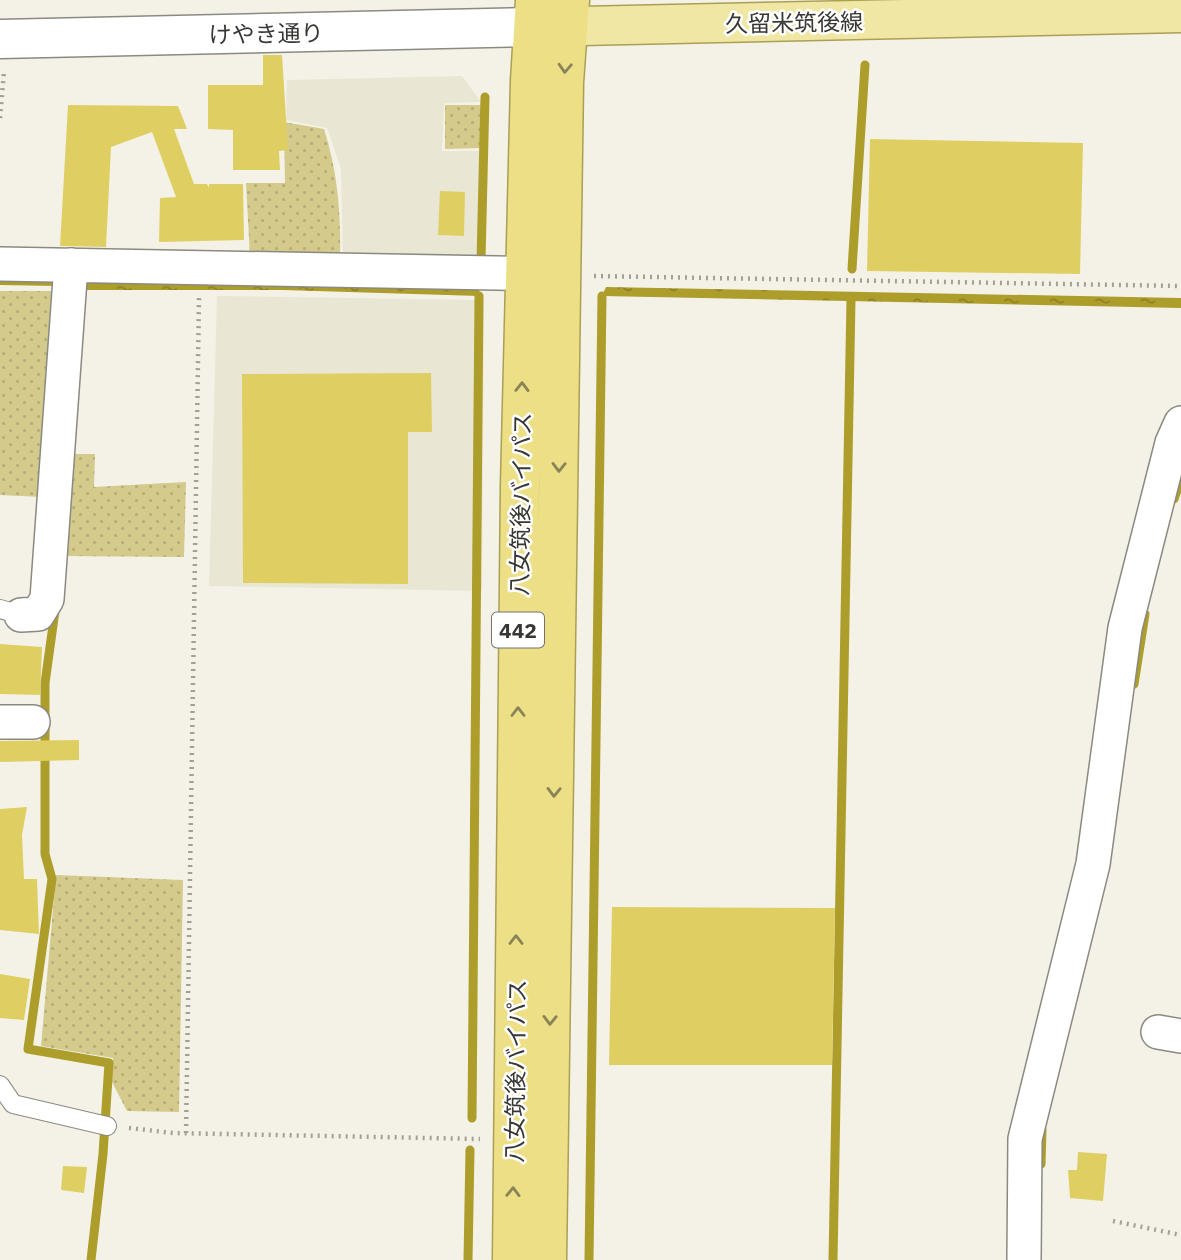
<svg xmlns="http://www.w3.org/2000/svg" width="1181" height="1260" viewBox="0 0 1181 1260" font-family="'IBM Plex Sans','Noto Sans JP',sans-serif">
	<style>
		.built { fill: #e9e7d4 }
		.grass { fill: url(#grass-dots) }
		.water { fill: url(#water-ripples) }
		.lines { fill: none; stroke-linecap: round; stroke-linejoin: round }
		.stream { stroke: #ad9d2a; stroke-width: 9 }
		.building { fill: #dfcf63 }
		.service-casing { stroke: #8b8a80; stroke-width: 20 }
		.minor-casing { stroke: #8b8a80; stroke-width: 36 }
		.tertiary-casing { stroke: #8b8a80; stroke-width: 41 }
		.primary-casing { stroke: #aa9f55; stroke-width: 41 }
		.trunk-casing { stroke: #aa9f55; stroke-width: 41 }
		.path { stroke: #a1a098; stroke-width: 4.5; stroke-dasharray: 2 5; stroke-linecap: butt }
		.service { stroke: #fff; stroke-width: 18 }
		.minor { stroke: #fff; stroke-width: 33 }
		.tertiary { stroke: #fff; stroke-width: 38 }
		.primary { stroke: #f1e7a4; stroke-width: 38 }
		.trunk { stroke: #ecdf86; stroke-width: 38 }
		.oneway { stroke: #898358 }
		.labels { text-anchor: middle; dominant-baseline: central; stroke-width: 5; stroke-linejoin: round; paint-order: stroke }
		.shield { fill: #fff; stroke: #747370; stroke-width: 2 }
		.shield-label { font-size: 21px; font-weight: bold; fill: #383733 }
		.street-label { font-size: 23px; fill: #383733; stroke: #fff }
	</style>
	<defs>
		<pattern id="grass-dots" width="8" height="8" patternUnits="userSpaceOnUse" patternTransform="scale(1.75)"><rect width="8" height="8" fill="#d3ca8b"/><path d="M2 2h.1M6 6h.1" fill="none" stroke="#b6ae78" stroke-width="1.8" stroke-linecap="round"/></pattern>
		<pattern id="water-ripples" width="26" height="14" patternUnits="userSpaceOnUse" patternTransform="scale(1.75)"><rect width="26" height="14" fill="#ad9d2a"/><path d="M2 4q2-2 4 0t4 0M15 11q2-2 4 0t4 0" fill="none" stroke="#8e8125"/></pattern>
	</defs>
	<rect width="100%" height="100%" fill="#f4f2e7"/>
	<!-- built -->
	<path class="built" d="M462 76 481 102 444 103 442 151H481L476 262 343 263 341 169 327 128 286 120 287 80Z
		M217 296 484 300 482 591 209 586Z"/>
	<!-- grass -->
	<path class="grass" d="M445 105H482L481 148 445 149Z
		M284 122 324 129C338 173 341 214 340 260L250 257 246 183H285Z
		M0 291H60L42 497 0 495Z
		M70 454H95L94 487 186 482 184 557 63 556Z
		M56 875 183 880 179 1112 127 1111 112 1082 113 1058 41 1046Z"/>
	<!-- water -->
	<path class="water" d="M0 275 480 282 479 296 283 290H78L58 286 0 285Z
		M606 287 1181 298V308L602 296Z"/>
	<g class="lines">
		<!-- stream -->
		<path class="stream" d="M481 260 485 97
			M852 269 865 65
			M1174 499 1181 479
			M55 611 45 683V854L52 879 28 1049 109 1063 103 1154 91 1260
			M1134 684 1145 614
			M472 1118 479 296
			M1041 1164 1042 1129
			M468 1260 470 1150
			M589 1260 602 296
			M833 1260 851 300"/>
	</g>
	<!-- building -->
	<path class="building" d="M263 55H282L288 150 279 151 280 170H233V130L208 129V85H263Z
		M68 105 178 106 187 129H174L194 184H207L209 188V184H243L244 240 159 242 160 198 176 197 152 132 111 147 106 247 60 246Z
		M870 139 1083 143 1080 274 867 271Z
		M440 191 465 192 464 236 438 235Z
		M431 373 432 432H408V584L243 583 242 374Z
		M0 644 42 647 40 695 0 694Z
		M79 740V760L0 762V741Z
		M27 807 22 835 24 879H37L39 934 0 930V809Z
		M612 907 835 908 832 1065H609Z
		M0 974 30 979 24 1020 0 1018Z
		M1078 1152 1107 1154 1103 1201 1070 1198 1068 1170H1077Z
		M63 1166 87 1167 84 1193 61 1190Z"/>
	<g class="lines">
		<defs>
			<path id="service" d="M0 609 21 615
				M0 1085 13 1104 107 1126"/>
			<path id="minor" d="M0 264 549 274
				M21 615 38 614 47 599 71 265
				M0 722H33
				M1158 1032 1181 1036
				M1024 1260 1025 1139 1093 864 1125 628 1172 443 1181 423"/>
			<path id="tertiary" d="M0 39 533 27"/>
			<path id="primary" d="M536 27 1181 13"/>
			<path id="trunk" d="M512 1260 520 486 530 81 535 0
				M547 1260 564 82 570 0"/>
		</defs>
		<!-- service casing -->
		<use href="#service" class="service-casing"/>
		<!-- minor casing -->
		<use href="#minor" class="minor-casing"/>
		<!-- tertiary casing -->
		<use href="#tertiary" class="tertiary-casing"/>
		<!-- primary casing -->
		<use href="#primary" class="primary-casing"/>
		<!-- trunk casing -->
		<use href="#trunk" class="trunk-casing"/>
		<!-- path -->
		<path class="path" d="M0 118 4 72
			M594 276 1181 286
			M129 1128 173 1133 480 1139
			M186 1133 199 297
			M1113 1221 1181 1235"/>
		<!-- service -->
		<use href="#service" class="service"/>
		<!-- minor -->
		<use href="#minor" class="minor"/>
		<!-- tertiary -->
		<use href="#tertiary" class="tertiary"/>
		<!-- primary -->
		<use href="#primary" class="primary"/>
		<!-- trunk -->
		<use href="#trunk" class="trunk"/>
	</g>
	<!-- one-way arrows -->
	<defs><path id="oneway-chevron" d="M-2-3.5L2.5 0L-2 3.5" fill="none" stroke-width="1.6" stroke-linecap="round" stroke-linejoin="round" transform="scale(1.75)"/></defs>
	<g class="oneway">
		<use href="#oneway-chevron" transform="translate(565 68) rotate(93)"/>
		<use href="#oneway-chevron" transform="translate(522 387) rotate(-89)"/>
		<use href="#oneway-chevron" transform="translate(559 467) rotate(91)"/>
		<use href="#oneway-chevron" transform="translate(518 712) rotate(-90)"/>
		<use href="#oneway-chevron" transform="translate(554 792) rotate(91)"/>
		<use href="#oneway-chevron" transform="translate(516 940) rotate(-90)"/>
		<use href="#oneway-chevron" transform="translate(550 1020) rotate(91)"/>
		<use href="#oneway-chevron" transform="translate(513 1192) rotate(-89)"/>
	</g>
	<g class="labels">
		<!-- shield labels -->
		<rect class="shield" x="492" y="612.5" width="52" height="35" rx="5"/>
		<g class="shield-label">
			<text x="518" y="630">442</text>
		</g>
		<!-- street labels -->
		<g class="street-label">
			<text transform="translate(794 22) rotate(-1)">久留米筑後線</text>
			<text transform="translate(266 33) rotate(-1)">けやき通り</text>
			<text transform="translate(520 504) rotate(-89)">八女筑後バイパス</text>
			<text transform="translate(515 1071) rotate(-89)">八女筑後バイパス</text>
		</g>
	</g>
</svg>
